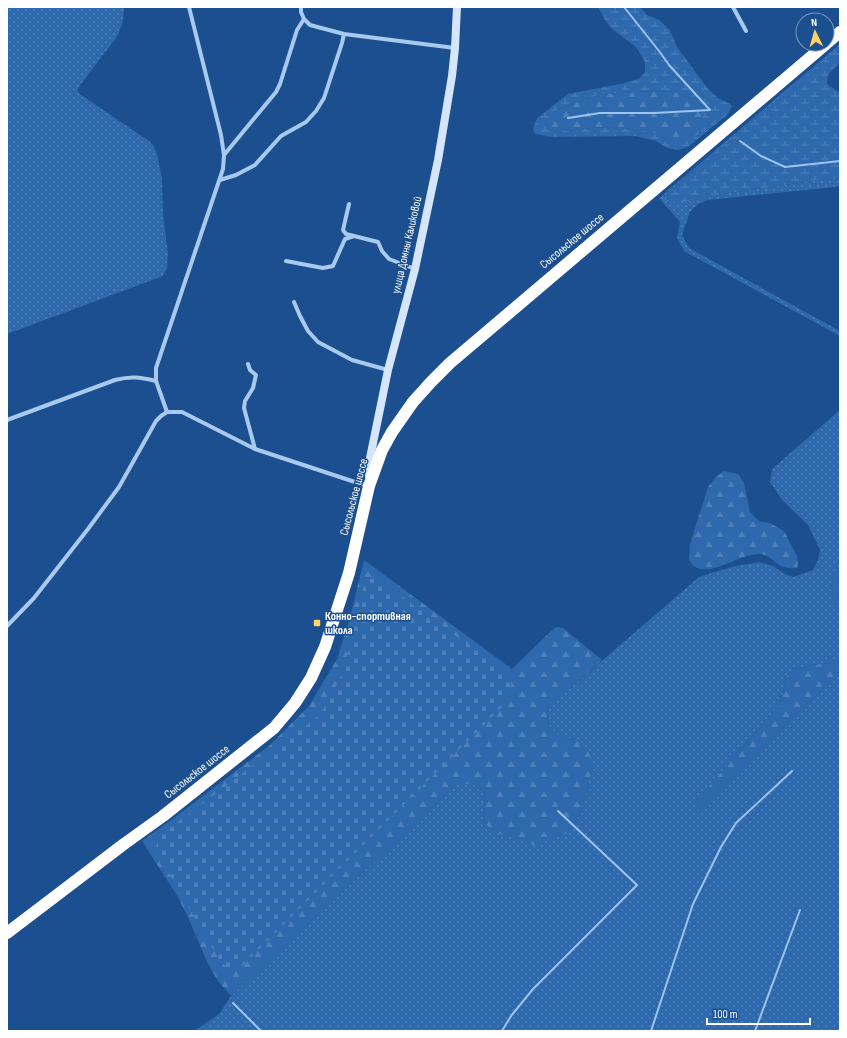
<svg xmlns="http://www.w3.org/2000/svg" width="847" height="1038" viewBox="0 0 847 1038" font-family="'Sofia Sans Condensed',sans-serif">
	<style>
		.grass { fill: url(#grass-dots) }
		.forest { fill: url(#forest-firs) }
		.wetland { fill: url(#wetland-marsh); fill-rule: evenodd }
		.cemetery { fill: url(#cemetery-stones) }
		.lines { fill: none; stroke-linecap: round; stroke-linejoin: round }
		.stream { stroke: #9cc4f0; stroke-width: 2 }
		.street { stroke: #a9c9ee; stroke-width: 4 }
		.secondary { stroke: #d6e6fa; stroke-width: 8 }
		.highway { stroke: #fff; stroke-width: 12 }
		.poi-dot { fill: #ffd166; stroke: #1b4f8f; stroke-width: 1.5 }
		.labels { text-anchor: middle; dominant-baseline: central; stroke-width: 3; stroke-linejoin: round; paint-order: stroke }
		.street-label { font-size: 12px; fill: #fff; stroke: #1b4f8f }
		.poi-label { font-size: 12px; font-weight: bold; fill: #fff; stroke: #1b4f8f; text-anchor: start }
	</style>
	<defs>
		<pattern id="grass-dots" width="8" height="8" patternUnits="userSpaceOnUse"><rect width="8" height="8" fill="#2e69ad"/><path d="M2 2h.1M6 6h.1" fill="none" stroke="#4d80b9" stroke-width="1.8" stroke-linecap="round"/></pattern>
		<pattern id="forest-firs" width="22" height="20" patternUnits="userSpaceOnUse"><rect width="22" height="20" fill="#2e69ad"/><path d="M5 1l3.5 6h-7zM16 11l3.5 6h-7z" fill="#4d80b9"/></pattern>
		<pattern id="wetland-marsh" width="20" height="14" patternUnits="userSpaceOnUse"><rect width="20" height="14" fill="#2e69ad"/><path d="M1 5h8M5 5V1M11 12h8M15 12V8" fill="none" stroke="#4d80b9"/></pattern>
		<pattern id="cemetery-stones" width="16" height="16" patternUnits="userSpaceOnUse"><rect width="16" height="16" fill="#2e69ad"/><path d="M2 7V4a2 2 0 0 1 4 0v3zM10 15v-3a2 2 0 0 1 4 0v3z" fill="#4d80b9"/></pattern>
	</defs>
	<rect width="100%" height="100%" fill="#1b4f8f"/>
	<!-- grass -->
	<path class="grass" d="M7 7H124C124 19 122 27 116 38L78 88V91L80 94 149 141 153 145 157 154 162 179 163 215 168 254 167 268 163 276 7 334Z
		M840 44V47L829 57 665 195 664 198 689 201 729 193 840 177V185L835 187 708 200 698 204 690 212 682 235 689 248 840 331V336L684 251 677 238 680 222 659 198Z
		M840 410V559L831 583 834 603 840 608V656L828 663 812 665 794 669 786 677 783 694 777 707 698 799V809L704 805 796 714 840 674V1031H189L196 1030 219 1014 231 996 457 784H476L485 792 483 821 572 830 581 809 593 768 575 739 560 737 550 728 547 716 550 702 568 690 699 577 731 567 759 562 773 566 785 574 793 577 813 570 818 560 820 550 808 525 782 500 770 482 772 469Z"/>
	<!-- forest -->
	<path class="forest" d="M654 91 675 92 685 96 695 103 702 116V125L698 134 686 145H671L664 138 651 132 630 129 611 127 591 128 555 132 547 128 546 122 552 113 560 108 601 94 619 93Z
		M724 471 738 474 744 483 750 512 759 521 770 523 784 531 797 556 798 563 797 568C788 569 780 567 774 561 768 557 768 555 761 554 740 552 714 577 695 567 693 565 691 563 689 560L690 544 708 487 716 477Z
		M840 559V608L834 603 831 583Z
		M364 560 512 669 551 631 556 627 563 628 602 660 568 690 550 702 547 716 550 728 560 736 575 739 588 750 593 768 581 809 572 830 557 838 533 845 494 832 483 821 485 792 476 784H457L231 996 218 981 208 964 190 922 178 897 142 841 170 821 270 745 309 706 337 659 349 621Z
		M840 656V674L796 714 704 805 698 810 695 808 696 803 698 799 777 707 783 694 786 677 794 669 812 665 828 663Z"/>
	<!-- wetland -->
	<path class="wetland" d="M598 7H640L647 15 659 20 670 30 677 47 708 89 718 98 730 104 732 106 728 114 688 147 679 150 667 148 656 141 635 136 552 137 535 134 533 129 537 118 568 94 625 83 638 79 645 73V62L636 47 611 28 605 20ZM654 91 675 92 685 96 695 103 702 116V125L698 134 686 145H671L664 138 651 132 630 129 611 127 591 128 555 132 547 128 546 122 552 113 560 108 601 94 619 93Z
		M840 47V62L828 75 827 84 840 93V177L729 193 689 201 669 202 666 201 664 198 665 195Z"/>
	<!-- cemetery -->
	<path class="cemetery" d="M376 578 499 667 511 679V690L502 707 242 966 231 968 221 963 159 856 157 844 158 837 320 715 343 673 362 595 364 583 369 579Z"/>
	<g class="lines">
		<!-- stream -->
		<path class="stream" d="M624 7 659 51 669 65 710 110
			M568 118 600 113H654L710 110
			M740 141 761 156 785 167 840 161
			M233 1003 261 1031
			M502 1031 511 1016 533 989 637 885 558 811
			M651 1031 693 904 721 847 736 823 792 771
			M755 1031 800 910"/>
		<!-- street -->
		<path class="street" d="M301 7V12L304 19 310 25 344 34 455 48
			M733 7 746 31
			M224 155 276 92 280 84 297 30 304 19
			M220 180 236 175 255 165 281 136 306 122 316 111 324 98 342 43 344 34
			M349 204 343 230 346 234 354 236
			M286 261 323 268 333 266 345 239 354 236 378 242 382 251 389 259 415 269
			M294 302 300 316 308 331 318 342 352 360 388 370
			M248 364 250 370 256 375 253 388 245 401 244 408 255 449
			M167 412 156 381V368L223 169 224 155 221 135 189 7
			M7 420 115 380C131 376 139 377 156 381
			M7 626 34 598 88 529 119 487 156 421 161 416 167 412H182L255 449 361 484 367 485"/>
		<!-- secondary -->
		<path class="secondary" d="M369 477 370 458 388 370 415 269 438 160 452 76 455 48 457 7"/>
		<!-- highway -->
		<path class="highway" d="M827 43 840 32
			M7 933 124 844 163 816 250 747 274 728 295 703 311 678 325 647 349 573 369 486 382 450 392 432 413 402 431 382 450 363 826 44"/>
	</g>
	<!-- markers -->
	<rect class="poi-dot" x="313" y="619" width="8" height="8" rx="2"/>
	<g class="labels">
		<!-- street labels -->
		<g class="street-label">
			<text transform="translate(572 241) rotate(-40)">Сысольское шоссе</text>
			<text transform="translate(407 245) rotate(-77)">улица Домны Каликовой</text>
			<text transform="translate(354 497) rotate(-75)">Сысольское шоссе</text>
			<text transform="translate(197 772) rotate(-38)">Сысольское шоссе</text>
		</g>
		<!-- poi labels -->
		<g class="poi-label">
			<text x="325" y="616">Конно-спортивная<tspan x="325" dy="14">школа</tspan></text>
		</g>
	</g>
	<!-- border -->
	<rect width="847" height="1038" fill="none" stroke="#ffffff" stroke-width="16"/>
	<!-- north arrow -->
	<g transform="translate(815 32) rotate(355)"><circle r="19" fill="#1b4f8f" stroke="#7695bc"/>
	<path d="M0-3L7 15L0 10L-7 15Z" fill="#ffd166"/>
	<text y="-6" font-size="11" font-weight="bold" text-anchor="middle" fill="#ffffff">N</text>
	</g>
	<!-- scale -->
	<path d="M707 1018v6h103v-6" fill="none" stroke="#ffffff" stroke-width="2"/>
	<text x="713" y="1018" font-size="12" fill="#ffffff" stroke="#1b4f8f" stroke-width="3" paint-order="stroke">100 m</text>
</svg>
